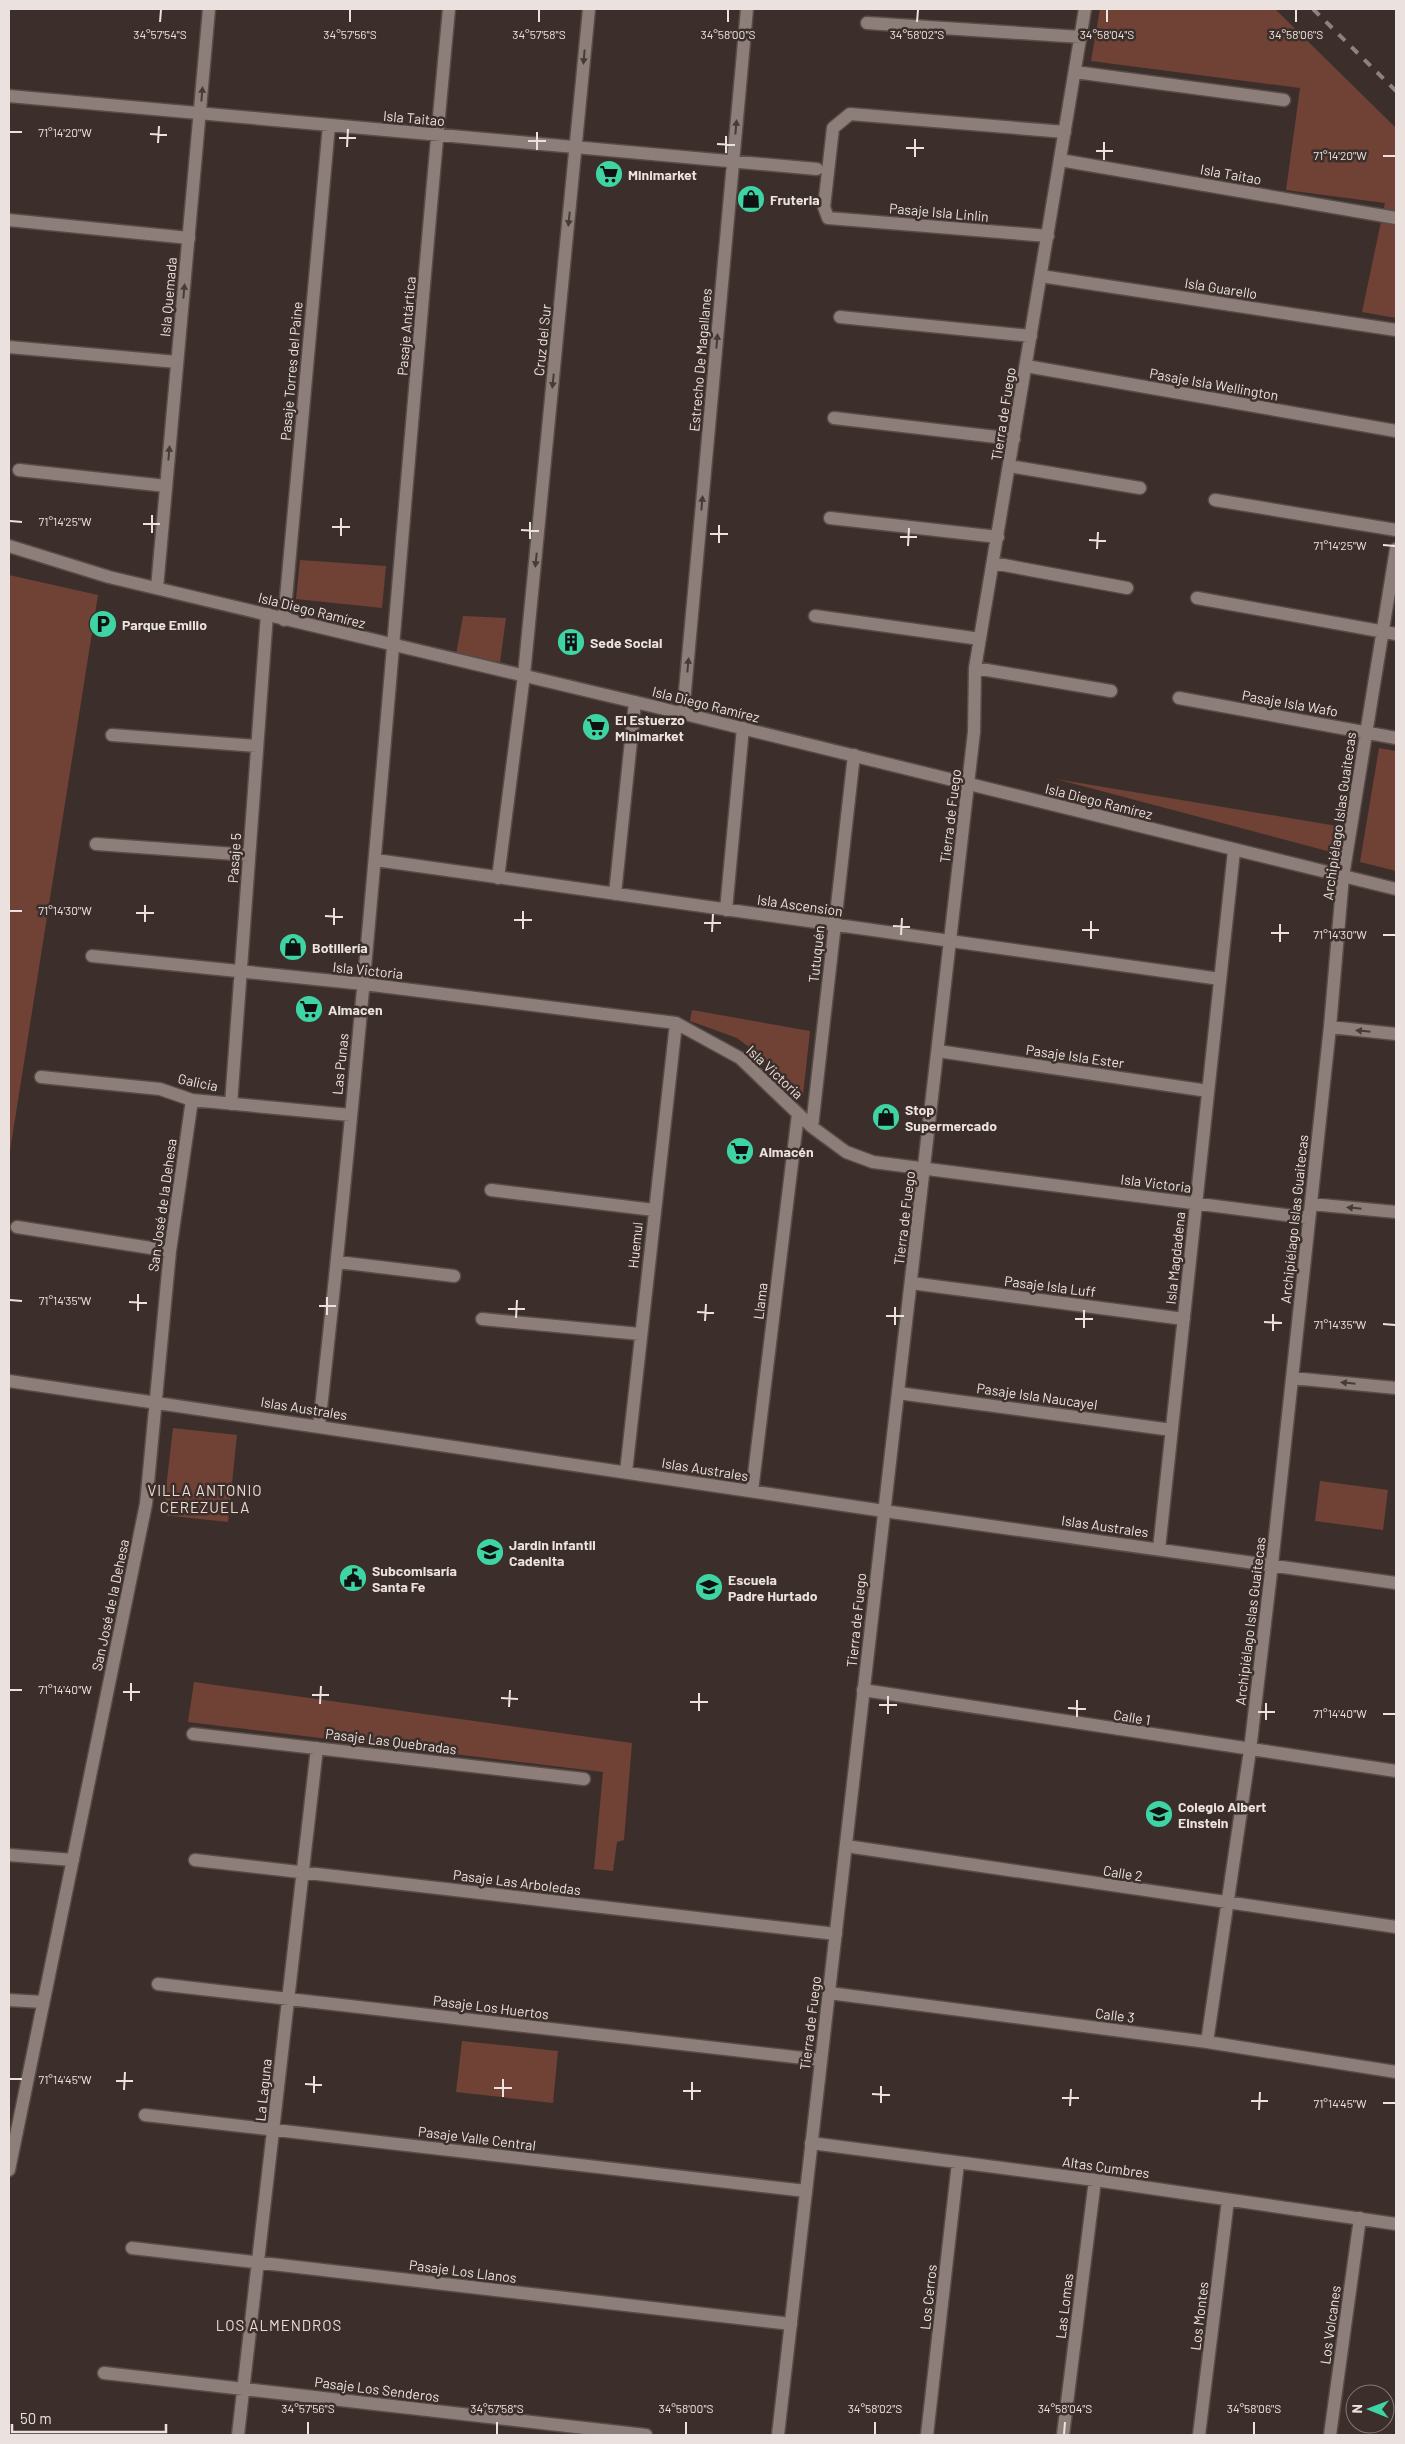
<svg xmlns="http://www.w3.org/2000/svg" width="1405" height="2444" viewBox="0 0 1405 2444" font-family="Barlow,sans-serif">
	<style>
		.green { fill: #6f4235 }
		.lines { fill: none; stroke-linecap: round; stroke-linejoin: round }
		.minor-casing { stroke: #574c48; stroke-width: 15 }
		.tertiary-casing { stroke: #574c48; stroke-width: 15 }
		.minor { stroke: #8e7e79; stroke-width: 12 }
		.tertiary { stroke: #8e7e79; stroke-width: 12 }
		.rail { stroke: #8d827f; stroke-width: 4; stroke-dasharray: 9 9; stroke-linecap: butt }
		.oneway { fill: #483b37 }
		.ticks { fill: none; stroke: #ebe2df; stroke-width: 2 }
		.labels { text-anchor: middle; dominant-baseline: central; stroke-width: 5; stroke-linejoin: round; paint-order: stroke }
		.street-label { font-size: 14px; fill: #ebe2df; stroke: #3c2f2b }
		.poi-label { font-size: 14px; font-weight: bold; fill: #ebe2df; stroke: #3c2f2b; text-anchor: start }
		.neighbourhood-label { font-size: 15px; letter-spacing: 1px; fill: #eddbd5; stroke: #3c2f2b }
		.ticks-label { font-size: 12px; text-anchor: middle; fill: #ebe2df; stroke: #3c2f2b; stroke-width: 5; stroke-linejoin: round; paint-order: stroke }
	</style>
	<rect width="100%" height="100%" fill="#3c2f2b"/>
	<!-- green -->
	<path class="green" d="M1100 9H1275L1396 128V318L1362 312 1385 203 1286 190 1300 88 1091 61Z
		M300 560 386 566 382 608 296 599Z
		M9 575 98 595 9 1157Z
		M463 616 506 618 500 662 456 654Z
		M1379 748 1396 751V871L1360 862Z
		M1056 779 1337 826 1331 852Z
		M692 1010 810 1031 803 1095 766 1060 737 1038 690 1021Z
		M173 1428 237 1435 228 1522 163 1515Z
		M1320 1481 1388 1490 1383 1530 1315 1521Z
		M194 1682 632 1743 624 1840 617 1842 613 1871 594 1869 603 1772 188 1722Z
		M462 2041 558 2051 553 2103 456 2092Z"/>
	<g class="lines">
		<defs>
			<path id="minor" d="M867 23 1081 37
				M1075 72 1284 100
				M9 96 817 169
				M1060 160 1396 218
				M9 220 189 238
				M1048 236 828 218 824 207 833 128 850 114 1065 132
				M1041 276 1396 330
				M840 317 1031 336
				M9 347 177 362
				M1026 366 1396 431
				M834 418 1014 439
				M1009 466 1140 488
				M19 470 166 486
				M1215 500 1396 530
				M830 518 998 537
				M993 563 1127 588
				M1197 598 1396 634
				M815 616 980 639
				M284 620 329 125
				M975 668 1111 691
				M1179 698 1396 738
				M683 713 747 9
				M112 735 257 746
				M968 784 974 732 975 668 1085 9
				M96 844 249 855
				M376 860 1220 979
				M498 878 524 675
				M615 894 635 702
				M726 910 743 728
				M92 956 364 984 676 1023 740 1058 812 1127 846 1152 873 1162 1309 1218
				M1330 1027 1396 1034
				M938 1051 1208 1091
				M41 1077 160 1089 192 1100 350 1115
				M231 1104 267 614
				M812 1127 854 755
				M491 1190 654 1210
				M1311 1204 1396 1212
				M17 1227 170 1251
				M338 1262 454 1276
				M911 1283 1184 1319
				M482 1319 640 1334
				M1292 1378 1396 1388
				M9 1381 884 1511 1396 1583
				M898 1393 1172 1430
				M319 1426C372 954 404 481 449 9
				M626 1472 676 1023
				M752 1491 798 1114
				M1159 1549 1234 851
				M863 1690 1396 1771
				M193 1734 584 1779
				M846 1846 1396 1927
				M9 1855 73 1860
				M195 1860 836 1934
				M158 1984 821 2060
				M829 1993 1207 2042 1396 2072
				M9 2000 43 2002
				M1207 2042 1250 1750 1272 1564 1330 1027 1343 876 1396 549
				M145 2115 806 2191
				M811 2143 1095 2180 1396 2224
				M9 2170 146 1504 170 1251 192 1100
				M132 2248 791 2324
				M104 2373 646 2435
				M238 2435 317 1748
				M927 2435 958 2163
				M1063 2435 1095 2180
				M1199 2435 1228 2200
				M1330 2435 1360 2218"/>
			<path id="tertiary" d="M9 546 109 577 656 707 1396 889
				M157 588 209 9
				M524 675 589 9
				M778 2435 968 784"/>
		</defs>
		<!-- minor casing -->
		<use href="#minor" class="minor-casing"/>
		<!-- tertiary casing -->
		<use href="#tertiary" class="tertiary-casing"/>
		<!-- minor -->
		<use href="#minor" class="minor"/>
		<!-- tertiary -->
		<use href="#tertiary" class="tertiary"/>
		<!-- rail -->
		<path class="rail" d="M1313 9 1396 91"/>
	</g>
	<!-- one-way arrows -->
	<defs><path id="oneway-solid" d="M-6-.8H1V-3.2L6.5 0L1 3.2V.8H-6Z" transform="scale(1.25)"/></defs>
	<g class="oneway">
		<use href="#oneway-solid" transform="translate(584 57) rotate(95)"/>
		<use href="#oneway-solid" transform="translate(202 94) rotate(-85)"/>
		<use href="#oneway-solid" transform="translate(736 127) rotate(-85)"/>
		<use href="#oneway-solid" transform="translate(569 219) rotate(96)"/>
		<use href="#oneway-solid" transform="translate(184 291) rotate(-85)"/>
		<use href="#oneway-solid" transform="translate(717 341) rotate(-85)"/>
		<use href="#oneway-solid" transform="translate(553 381) rotate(96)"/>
		<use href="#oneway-solid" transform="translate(169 453) rotate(-85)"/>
		<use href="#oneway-solid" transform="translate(702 503) rotate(-85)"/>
		<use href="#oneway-solid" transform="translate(536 560) rotate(96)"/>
		<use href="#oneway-solid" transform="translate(688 665) rotate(-85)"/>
		<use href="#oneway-solid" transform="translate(1363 1031) rotate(-174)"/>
		<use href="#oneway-solid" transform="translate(1354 1208) rotate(-174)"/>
		<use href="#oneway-solid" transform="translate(1348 1383) rotate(-174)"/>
	</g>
	<!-- ticks -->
	<path class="ticks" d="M160 22 161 10M350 22V10M539 22V10M728 22V10M917 22 918 10M1107 22V10M1296 22V10M10 132H22M150 134 167 135M339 138H356M528 141H546M158 143 159 126M717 144 735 145M347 147 348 129M906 148H924M537 150V132M1096 151H1113M726 153V136M1383 156H1395M915 157V139M1104 160V142M10 521 22 522M143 524H160M332 527H350M521 530 539 531M152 533V515M710 534H728M341 536V518M900 537H917M530 539V522M1089 540 1106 541M719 543V525M1383 545 1395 546M908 546 909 528M1097 549 1098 532M10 911H22M136 913H154M325 916 343 917M514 920H532M145 922V905M704 923H721M334 925V908M893 926 910 927M523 929V911M1082 930H1099M712 932 713 914M1271 933H1289M901 935 902 918M1383 935H1395M1091 939V921M1280 942V924M10 1300 22 1301M129 1302 147 1303M319 1306H336M508 1309H525M138 1311V1294M697 1312 714 1313M327 1315V1297M886 1316H904M516 1318 517 1300M1075 1319H1093M705 1321 706 1304M1264 1322 1282 1323M1383 1324 1395 1325M895 1325V1307M1084 1328V1310M1273 1331V1314M10 1690H22M123 1692H140M312 1695H329M501 1698 518 1699M131 1701V1683M690 1702H708M320 1704 321 1686M879 1705H897M509 1707 510 1690M1068 1708 1086 1709M699 1711V1693M1258 1712H1275M888 1714V1696M1383 1714H1395M1077 1717V1700M1266 1720V1703M10 2079H22M116 2081H133M305 2084 322 2085M494 2088H512M124 2090 125 2072M683 2091H701M314 2093V2076M872 2094 890 2095M503 2097V2079M1062 2098H1079M692 2100V2082M1251 2101H1268M881 2103V2086M1383 2103H1395M1070 2106 1071 2089M1259 2110 1260 2092M308 2434V2422M497 2434V2422M686 2434V2422M875 2434V2422M1064 2434 1065 2422M1254 2434V2422"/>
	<!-- icons -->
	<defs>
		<symbol id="supermarket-disc" viewBox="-11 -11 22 22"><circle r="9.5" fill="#3ed4a3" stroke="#3c2f2b"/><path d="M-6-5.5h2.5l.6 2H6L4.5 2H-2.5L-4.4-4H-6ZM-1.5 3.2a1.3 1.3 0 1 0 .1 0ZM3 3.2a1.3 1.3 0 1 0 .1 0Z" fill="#111"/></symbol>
		<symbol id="shop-disc" viewBox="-11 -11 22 22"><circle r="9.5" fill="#3ed4a3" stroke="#3c2f2b"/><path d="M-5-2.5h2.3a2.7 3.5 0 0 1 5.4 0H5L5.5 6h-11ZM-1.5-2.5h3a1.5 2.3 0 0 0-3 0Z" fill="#111"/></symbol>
		<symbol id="parking-disc" viewBox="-11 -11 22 22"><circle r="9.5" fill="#3ed4a3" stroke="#3c2f2b"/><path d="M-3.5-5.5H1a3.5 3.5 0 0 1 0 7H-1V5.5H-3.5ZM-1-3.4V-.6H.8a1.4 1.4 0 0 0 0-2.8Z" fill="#111"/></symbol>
		<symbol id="building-disc" viewBox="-11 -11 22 22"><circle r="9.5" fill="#3ed4a3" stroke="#3c2f2b"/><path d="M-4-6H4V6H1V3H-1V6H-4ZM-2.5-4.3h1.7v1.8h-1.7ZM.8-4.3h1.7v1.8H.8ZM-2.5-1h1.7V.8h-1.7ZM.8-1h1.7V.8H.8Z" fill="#111"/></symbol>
		<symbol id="school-disc" viewBox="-11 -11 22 22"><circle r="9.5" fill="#3ed4a3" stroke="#3c2f2b"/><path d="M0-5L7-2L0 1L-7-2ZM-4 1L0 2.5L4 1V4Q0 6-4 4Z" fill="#111"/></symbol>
		<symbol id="civic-disc" viewBox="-11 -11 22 22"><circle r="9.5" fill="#3ed4a3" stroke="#3c2f2b"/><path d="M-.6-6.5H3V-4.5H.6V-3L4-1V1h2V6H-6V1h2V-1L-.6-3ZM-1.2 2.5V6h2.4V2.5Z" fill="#111"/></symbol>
	</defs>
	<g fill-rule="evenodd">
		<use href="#supermarket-disc" x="593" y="158" width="32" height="32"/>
		<use href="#shop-disc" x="735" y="183" width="32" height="32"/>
		<use href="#parking-disc" x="87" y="608" width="32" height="32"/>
		<use href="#building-disc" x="555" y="626" width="32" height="32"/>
		<use href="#supermarket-disc" x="580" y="711" width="32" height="32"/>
		<use href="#shop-disc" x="277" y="931" width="32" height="32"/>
		<use href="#supermarket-disc" x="293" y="993" width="32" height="32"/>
		<use href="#shop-disc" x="870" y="1101" width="32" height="32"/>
		<use href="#supermarket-disc" x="724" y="1135" width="32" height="32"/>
		<use href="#school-disc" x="474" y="1536" width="32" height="32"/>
		<use href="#civic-disc" x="337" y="1562" width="32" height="32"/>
		<use href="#school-disc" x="693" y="1571" width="32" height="32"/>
		<use href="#school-disc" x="1143" y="1798" width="32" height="32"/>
	</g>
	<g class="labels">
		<!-- street labels -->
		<g class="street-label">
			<text transform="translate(414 118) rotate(5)">Isla Taitao</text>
			<text transform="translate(1231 174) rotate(10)">Isla Taitao</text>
			<text transform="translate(939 212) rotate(5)">Pasaje Isla Linlin</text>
			<text transform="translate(1221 288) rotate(9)">Isla Guarello</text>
			<text transform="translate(168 297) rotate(-85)">Isla Quemada</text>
			<text transform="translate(406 326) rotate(-85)">Pasaje Antártica</text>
			<text transform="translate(542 340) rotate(-84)">Cruz del Sur</text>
			<text transform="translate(700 360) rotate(-85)">Estrecho De Magallanes</text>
			<text transform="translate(291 371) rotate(-85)">Pasaje Torres del Paine</text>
			<text transform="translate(1214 384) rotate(10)">Pasaje Isla Wellington</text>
			<text transform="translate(1003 414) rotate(-81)">Tierra de Fuego</text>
			<text transform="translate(312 610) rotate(14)">Isla Diego Ramírez</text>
			<text transform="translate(1290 703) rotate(10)">Pasaje Isla Wafo</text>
			<text transform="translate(706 704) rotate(14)">Isla Diego Ramírez</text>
			<text transform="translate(1099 801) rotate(14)">Isla Diego Ramírez</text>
			<text transform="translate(950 816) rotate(-83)">Tierra de Fuego</text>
			<text transform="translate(1339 816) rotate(-82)">Archipiélago Islas Guaitecas</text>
			<text transform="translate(234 858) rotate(-86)">Pasaje 5</text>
			<text transform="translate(800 905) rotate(8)">Isla Ascension</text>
			<text transform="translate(816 954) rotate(-84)">Tutuquén</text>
			<text transform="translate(368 970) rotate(6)">Isla Victoria</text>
			<text transform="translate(1075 1056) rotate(8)">Pasaje Isla Ester</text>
			<text transform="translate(340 1064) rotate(-84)">Las Punas</text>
			<text transform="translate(775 1072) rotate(43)">Isla Victoria</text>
			<text transform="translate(198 1082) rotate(12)">Galicia</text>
			<text transform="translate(1156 1183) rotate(7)">Isla Victoria</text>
			<text transform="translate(162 1205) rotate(-82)">San José de la Dehesa</text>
			<text transform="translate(904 1218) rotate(-83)">Tierra de Fuego</text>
			<text transform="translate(1294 1219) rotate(-84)">Archipiélago Islas Guaitecas</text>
			<text transform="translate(635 1245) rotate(-84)">Huemul</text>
			<text transform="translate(1175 1258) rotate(-84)">Isla Magdadena</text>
			<text transform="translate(1050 1286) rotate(7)">Pasaje Isla Luff</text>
			<text transform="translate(760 1301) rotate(-83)">Llama</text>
			<text transform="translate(1037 1396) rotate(8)">Pasaje Isla Naucayel</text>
			<text transform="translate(304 1408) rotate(9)">Islas Australes</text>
			<text transform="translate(705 1469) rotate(9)">Islas Australes</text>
			<text transform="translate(1105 1526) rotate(8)">Islas Australes</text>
			<text transform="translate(110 1605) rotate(-78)">San José de la Dehesa</text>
			<text transform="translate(856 1620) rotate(-84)">Tierra de Fuego</text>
			<text transform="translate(1250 1621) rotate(-83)">Archipiélago Islas Guaitecas</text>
			<text transform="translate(1132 1717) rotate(9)">Calle 1</text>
			<text transform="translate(391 1741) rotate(7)">Pasaje Las Quebradas</text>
			<text transform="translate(1123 1873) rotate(9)">Calle 2</text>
			<text transform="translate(517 1882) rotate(7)">Pasaje Las Arboledas</text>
			<text transform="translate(491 2007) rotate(7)">Pasaje Los Huertos</text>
			<text transform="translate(1115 2015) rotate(7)">Calle 3</text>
			<text transform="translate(810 2023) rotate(-83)">Tierra de Fuego</text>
			<text transform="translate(263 2090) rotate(-84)">La Laguna</text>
			<text transform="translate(477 2138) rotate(7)">Pasaje Valle Central</text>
			<text transform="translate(1106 2167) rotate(8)">Altas Cumbres</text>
			<text transform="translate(463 2271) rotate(7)">Pasaje Los Llanos</text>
			<text transform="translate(928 2297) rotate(-84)">Los Cerros</text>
			<text transform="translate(1064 2306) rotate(-83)">Las Lomas</text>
			<text transform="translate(1199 2316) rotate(-83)">Los Montes</text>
			<text transform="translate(1330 2325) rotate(-82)">Los Volcanes</text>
			<text transform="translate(377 2389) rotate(7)">Pasaje Los Senderos</text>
		</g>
		<!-- poi labels -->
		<g class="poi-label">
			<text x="628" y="174">Minimarket</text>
			<text x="770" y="199">Fruteria</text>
			<text x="122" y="624">Parque Emilio</text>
			<text x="590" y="642">Sede Social</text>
			<text x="615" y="719">El Estuerzo<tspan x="615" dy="16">Minimarket</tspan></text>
			<text x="312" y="947">Botillería</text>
			<text x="328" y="1009">Almacen</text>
			<text x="905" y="1109">Stop<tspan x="905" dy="16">Supermercado</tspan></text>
			<text x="759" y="1151">Almacén</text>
			<text x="509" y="1544">Jardin Infantil<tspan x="509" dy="16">Cadenita</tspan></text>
			<text x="372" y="1570">Subcomisaría<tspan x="372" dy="16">Santa Fe</tspan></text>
			<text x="728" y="1579">Escuela<tspan x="728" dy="16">Padre Hurtado</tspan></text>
			<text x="1178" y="1806">Colegio Albert<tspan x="1178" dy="16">Einstein</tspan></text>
		</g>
		<!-- neighbourhood labels -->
		<g class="neighbourhood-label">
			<text x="205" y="1490">VILLA ANTONIO<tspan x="205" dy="17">CEREZUELA</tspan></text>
			<text x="279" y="2325">LOS ALMENDROS</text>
		</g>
	</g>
	<g class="ticks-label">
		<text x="160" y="39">34°57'54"S</text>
		<text x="350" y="39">34°57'56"S</text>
		<text x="539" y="39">34°57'58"S</text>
		<text x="728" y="39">34°58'00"S</text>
		<text x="917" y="39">34°58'02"S</text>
		<text x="1107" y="39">34°58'04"S</text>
		<text x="1296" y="39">34°58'06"S</text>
		<text x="65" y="137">71°14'20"W</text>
		<text x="1340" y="160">71°14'20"W</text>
		<text x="65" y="526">71°14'25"W</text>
		<text x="1340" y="550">71°14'25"W</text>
		<text x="65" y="915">71°14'30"W</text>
		<text x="1340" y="939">71°14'30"W</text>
		<text x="65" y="1305">71°14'35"W</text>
		<text x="1340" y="1329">71°14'35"W</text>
		<text x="65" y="1694">71°14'40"W</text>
		<text x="1340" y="1718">71°14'40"W</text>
		<text x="65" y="2084">71°14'45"W</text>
		<text x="1340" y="2108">71°14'45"W</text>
		<text x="308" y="2413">34°57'56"S</text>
		<text x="497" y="2413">34°57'58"S</text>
		<text x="686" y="2413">34°58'00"S</text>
		<text x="875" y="2413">34°58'02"S</text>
		<text x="1065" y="2413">34°58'04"S</text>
		<text x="1254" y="2413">34°58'06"S</text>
	</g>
	<!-- border -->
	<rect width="1405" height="2444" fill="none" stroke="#ebe2df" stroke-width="20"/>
	<!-- north arrow -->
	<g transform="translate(1370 2409) rotate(271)"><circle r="24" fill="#3c2f2b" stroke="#827773"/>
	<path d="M0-4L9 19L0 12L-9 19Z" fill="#3ed4a3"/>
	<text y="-8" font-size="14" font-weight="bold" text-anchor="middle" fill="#ebe2df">N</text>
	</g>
	<!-- scale -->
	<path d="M12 2424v8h154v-8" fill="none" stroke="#ebe2df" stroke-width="2.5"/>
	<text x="20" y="2424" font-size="15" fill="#ebe2df" stroke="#3c2f2b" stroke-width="4" paint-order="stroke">50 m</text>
</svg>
